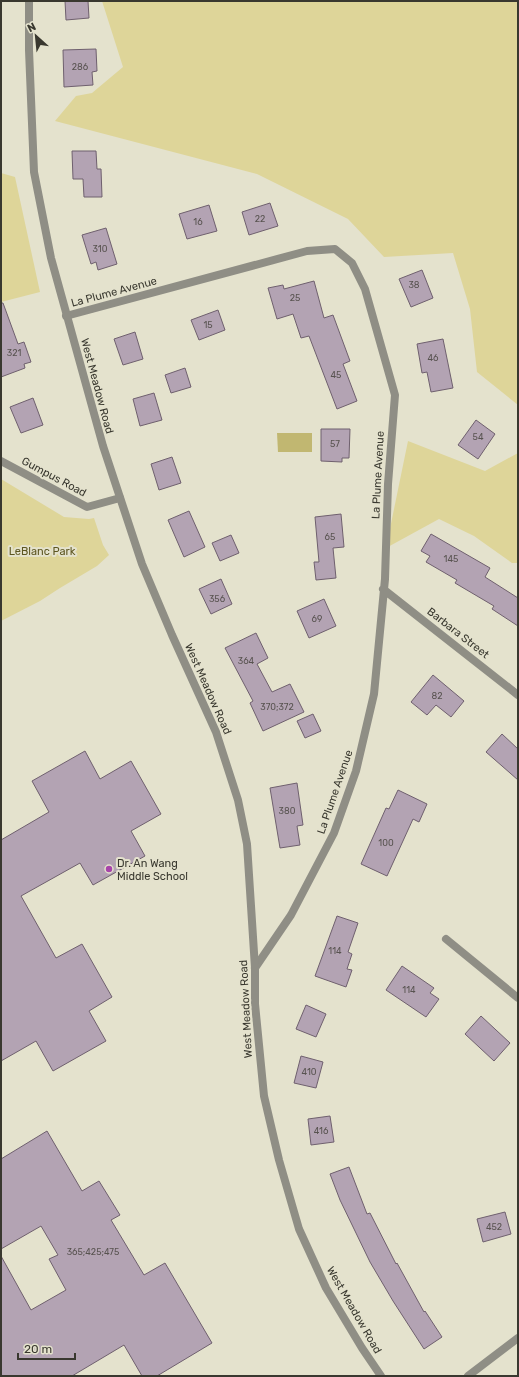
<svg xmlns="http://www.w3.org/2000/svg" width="519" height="1377" viewBox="0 0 519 1377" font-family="Rubik,sans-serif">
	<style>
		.green { fill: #ded599 }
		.water { fill: #c1b771 }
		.building { fill: #b3a3b3; stroke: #6f606e }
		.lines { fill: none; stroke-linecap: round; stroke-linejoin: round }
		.minor { stroke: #8f8e85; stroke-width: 8 }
		.tertiary { stroke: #8f8e85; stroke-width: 8 }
		.poi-dot { fill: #a844aa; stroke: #e4e2cd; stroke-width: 1.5 }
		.labels { text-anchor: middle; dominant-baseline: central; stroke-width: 4; stroke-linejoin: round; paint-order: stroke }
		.number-label { font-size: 9px; fill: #585350 }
		.street-label { font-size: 11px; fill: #39382f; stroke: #e4e2cd }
		.park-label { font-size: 11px; fill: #5d5621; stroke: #e4e2cd }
		.poi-label { font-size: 11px; fill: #39382f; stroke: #e4e2cd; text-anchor: start }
	</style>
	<rect width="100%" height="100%" fill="#e4e2cd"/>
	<!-- green -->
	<path class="green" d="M102 1H518V405L477 372 470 309 453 253 384 257 348 219 257 174 55 121 76 96 92 93 123 67Z
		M1 173 15 177 40 292 1 302Z
		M408 441 485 471 518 453V563H512L474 536 439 519 386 548Z
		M1 479 64 517 89 519 94 518 103 545 109 555 97 566 60 588 40 601 1 621Z"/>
	<!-- water -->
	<path class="water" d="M277 433H312V452H278Z"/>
	<!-- building -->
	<path class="building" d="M65 1H88L89 18 66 20Z
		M96 49 97 71 92 72 93 85 64 87 63 50Z
		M72 151H96L97 169H101L102 197H84L83 179H73Z
		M270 203 278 226 249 235 242 212Z
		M209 205 217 231 187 239 179 214Z
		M106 228 117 264 98 270 96 262 91 264 82 235Z
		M422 270 433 298 411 307 399 279Z
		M314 281 324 318 333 315 350 361 343 364 357 401 337 409 309 336 301 338 293 314 277 319 268 288 283 285 284 289Z
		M1 303H3L18 344 24 342 31 362 24 364 25 368 1 377Z
		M218 310 225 330 199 340 191 320Z
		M135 332 143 359 123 365 114 339Z
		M443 339 453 388 431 392 427 372 422 373 417 344Z
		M185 368 191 387 171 393 165 375Z
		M154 393 162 420 140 426 133 399Z
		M33 398 43 425 21 433 10 407Z
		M476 420 495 434 478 459 458 445Z
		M321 429H350L349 458H342V462L321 461Z
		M172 457 181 483 159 490 151 464Z
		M189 511 205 547 184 557 168 520Z
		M341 514 344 547 333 548 336 578 316 580 314 562H319L315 517Z
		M431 534 490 568 485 577 518 598V626L492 609 494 606 455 583 457 580 426 562 430 556 421 551Z
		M231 535 239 553 220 561 212 543Z
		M221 579 232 604 211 614 199 589Z
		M324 599 336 626 309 638 297 611Z
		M256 633 268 658 257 664 272 692 290 684 304 712 263 731 250 703 253 701 225 648Z
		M433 675 464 701 451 717 436 705 427 715 411 702Z
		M313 714 321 731 305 738 297 721Z
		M502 734 518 749V780L486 752Z
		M85 751 100 779 131 761 161 814 131 831 145 856 93 885 80 863 21 896 56 958 82 944 112 997 89 1011 106 1041 53 1071 36 1041 1 1061V840L49 812 32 781Z
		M297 783 303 825 297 826 300 845 280 848 270 788Z
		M398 790 427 804 419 822 413 819 387 876 361 864 386 808 389 809Z
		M337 916 358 923 348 952 352 954 347 969 352 970 346 987 315 976Z
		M402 966 434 988 430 993 439 999 426 1017 386 990Z
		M306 1005 326 1014 316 1037 296 1029Z
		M481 1016 510 1043 494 1061 465 1034Z
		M301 1056 323 1062 316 1088 294 1083Z
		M330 1116 334 1142 311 1145 308 1119Z
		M47 1131 82 1191 99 1181 120 1215 111 1220 144 1275 165 1263 212 1343 157 1376H142L124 1345 72 1376H1V1256L31 1310 66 1290 49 1259 58 1255 41 1226 1 1249V1159Z
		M349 1167 367 1214 370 1213 396 1264 397 1263 424 1312 425 1311 442 1337 424 1349 393 1301 370 1262 340 1200 330 1174Z
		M505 1212 511 1234 483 1242 477 1219Z"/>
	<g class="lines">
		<!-- minor -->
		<path class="minor" d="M66 316 307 251 335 249 352 263 365 289 395 395 388 484 385 579 374 694 356 771 334 833 291 915 255 968
			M1 461 87 507 120 498
			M383 589 518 695
			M446 939 518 998
			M468 1376 518 1338"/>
		<!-- tertiary -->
		<path class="tertiary" d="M29 1V50L34 172 51 258 103 446 142 564 172 635 216 732 238 800 247 844 255 968V1004L264 1096 279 1160 299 1229 326 1288 362 1348 381 1376"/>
	</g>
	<!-- markers -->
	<circle class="poi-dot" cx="109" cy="869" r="4"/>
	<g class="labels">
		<!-- number labels -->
		<g class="number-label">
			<text x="80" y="67">286</text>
			<text x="260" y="219">22</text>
			<text x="198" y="222">16</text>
			<text x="100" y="249">310</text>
			<text x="414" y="285">38</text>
			<text x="295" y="298">25</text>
			<text x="208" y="325">15</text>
			<text x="14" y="353">321</text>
			<text x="433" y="358">46</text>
			<text x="336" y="375">45</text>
			<text x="478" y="437">54</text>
			<text x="335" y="444">57</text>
			<text x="330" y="537">65</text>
			<text x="451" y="559">145</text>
			<text x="217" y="599">356</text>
			<text x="317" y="619">69</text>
			<text x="246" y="661">364</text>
			<text x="437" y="696">82</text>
			<text x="277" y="707">370;372</text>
			<text x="287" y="811">380</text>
			<text x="386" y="843">100</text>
			<text x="335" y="951">114</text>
			<text x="409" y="990">114</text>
			<text x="309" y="1072">410</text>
			<text x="321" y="1131">416</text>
			<text x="494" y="1227">452</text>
			<text x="93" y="1252">365;425;475</text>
		</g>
		<!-- street labels -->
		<g class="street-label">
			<text transform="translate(114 292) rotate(-15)">La Plume Avenue</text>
			<text transform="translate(97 386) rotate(75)">West Meadow Road</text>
			<text transform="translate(378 475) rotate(-87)">La Plume Avenue</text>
			<text transform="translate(54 477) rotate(28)">Gumpus Road</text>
			<text transform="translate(458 633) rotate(38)">Barbara Street</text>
			<text transform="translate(208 689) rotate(66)">West Meadow Road</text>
			<text transform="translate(335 792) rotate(-71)">La Plume Avenue</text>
			<text transform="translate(246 1009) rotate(-93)">West Meadow Road</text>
			<text transform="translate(354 1310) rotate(60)">West Meadow Road</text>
		</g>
		<!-- park labels -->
		<g class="park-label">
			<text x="42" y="551">LeBlanc Park</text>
		</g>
		<!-- poi labels -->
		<g class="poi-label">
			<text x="117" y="863">Dr. An Wang<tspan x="117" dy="13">Middle School</tspan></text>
		</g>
	</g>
	<!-- border -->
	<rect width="519" height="1377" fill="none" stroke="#39382f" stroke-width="4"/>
	<!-- north arrow -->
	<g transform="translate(36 36) rotate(333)" stroke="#e4e2cd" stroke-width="3" paint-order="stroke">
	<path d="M0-3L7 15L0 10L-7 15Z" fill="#39382f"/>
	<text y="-6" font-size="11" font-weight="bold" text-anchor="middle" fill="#39382f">N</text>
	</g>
	<!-- scale -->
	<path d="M18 1353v6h57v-6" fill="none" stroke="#39382f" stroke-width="2"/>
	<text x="24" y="1353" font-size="12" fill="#39382f" stroke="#e4e2cd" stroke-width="3" paint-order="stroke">20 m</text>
</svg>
